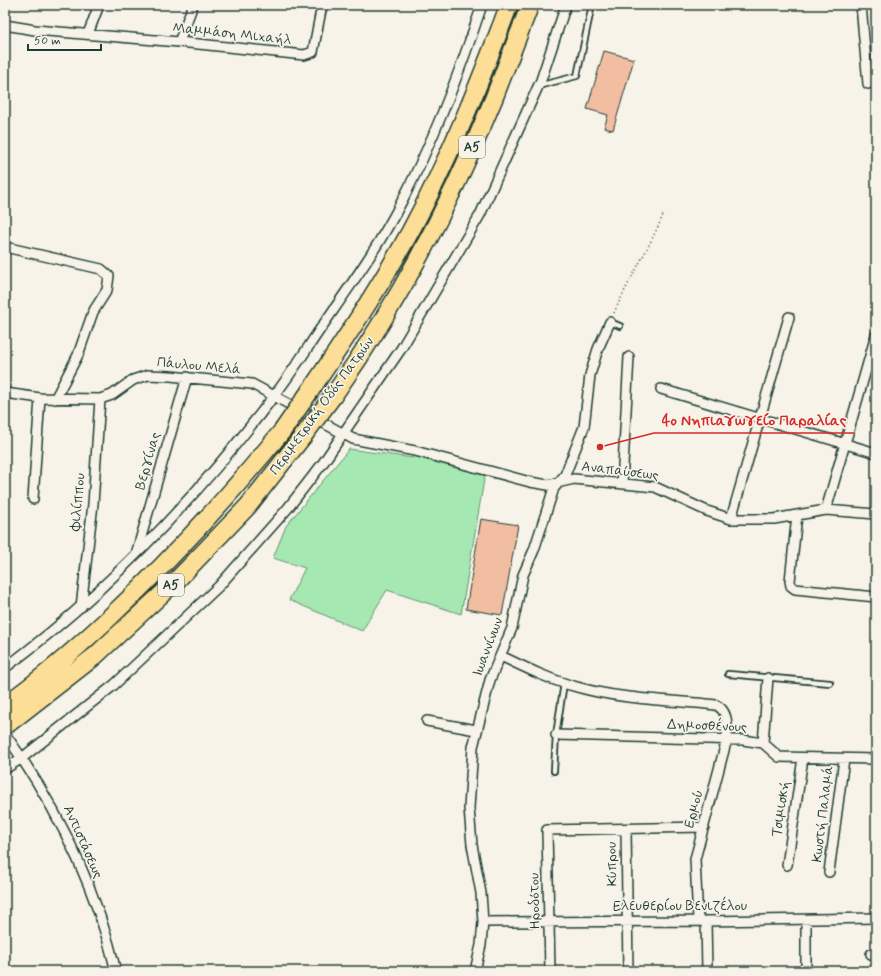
<svg xmlns="http://www.w3.org/2000/svg" width="881" height="976" viewBox="0 0 881 976" font-family="Mynerve,sans-serif">
	<style>
		.green { fill: #a6e8b2; stroke: #629273 }
		.building { fill: #f1bea2; stroke: #1f3d34 }
		.lines { fill: none; stroke-linecap: round; stroke-linejoin: round }
		.lane-casing { stroke: #1f3d34; stroke-width: 8 }
		.street-casing { stroke: #1f3d34; stroke-width: 12 }
		.highway-casing { stroke: #1f3d34; stroke-width: 20 }
		.path { stroke: #1f3d34; stroke-width: 1.5; stroke-dasharray: 1 3; stroke-linecap: butt }
		.lane { stroke: #f7f3e8; stroke-width: 4.5 }
		.street { stroke: #f7f3e8; stroke-width: 9 }
		.highway { stroke: #fdde96; stroke-width: 17 }
		.highway-bridge-casing { stroke: #1f3d34; stroke-width: 20; stroke-linecap: butt }
		.highway-bridge { stroke: #fdde96; stroke-width: 17 }
		.labels { text-anchor: middle; dominant-baseline: central; stroke-width: 3.5; stroke-linejoin: round; paint-order: stroke }
		.shield { fill: #f7f3e8; stroke: #60746a; stroke-width: 1 }
		.shield-label { font-size: 13px; font-weight: bold; fill: #1f3d34 }
		.street-label { font-size: 14px; fill: #1f3d34; stroke: #f7f3e8 }
		.leader { fill: none; stroke: #d62828; stroke-width: 1.5 }
		.callout-dot { fill: #d62828; stroke: #f7f3e8; stroke-width: 1.5 }
		.callout-label { font-size: 15px; text-anchor: middle; font-weight: bold; fill: #d62828; stroke: #f7f3e8; stroke-width: 3.5; stroke-linejoin: round; paint-order: stroke }
	</style>
	<rect width="100%" height="100%" fill="#f7f3e8"/>
	<filter id="ink" filterUnits="userSpaceOnUse"><feTurbulence type="fractalNoise" baseFrequency=".025" numOctaves="2"/><feDisplacementMap in="SourceGraphic" scale="8" xChannelSelector="R" yChannelSelector="G"/><feConvolveMatrix kernelMatrix="1 2 1 2 8 2 1 2 1" color-interpolation-filters="sRGB"/></filter>
	<g filter="url(#ink)">
		<!-- green -->
		<path class="green" d="M349 449 413 458V455L485 474 461 614 387 590 362 631 289 600 305 568 273 558 286 526Z"/>
		<!-- building -->
		<path class="building" d="M604 51 634 59 613 130 604 128 608 115 587 109Z
			M481 519 518 525 502 615 466 609Z"/>
		<g class="lines">
			<defs>
				<path id="lane" d="M538 86 577 76 592 5
					M610 322 620 326
					M728 674 830 683
					M554 771 556 735 564 683"/>
				<path id="street" d="M861 5 868 84
					M5 25 35 30 179 42 304 55 313 52 322 5
					M88 34 99 5
					M179 42 193 5
					M5 247 101 269 109 276 107 290 93 312 78 355 55 399
					M661 389 876 453
					M5 393 40 398 100 399 112 395 133 380 148 375 170 376 252 384 353 439 415 451 530 482 548 485 574 479 655 487 707 511 731 519H774L826 510 876 514
					M622 484 629 357
					M33 499 40 398
					M826 510 876 335
					M797 515 790 581 791 586 795 589 876 597
					M731 519 789 317
					M137 551 187 377
					M81 607 93 504 100 399
					M501 656C526 668 550 680 577 687 622 700 670 700 716 705 729 711 727 727 727 739L695 859 698 921
					M5 668C107 592 197 497 274 396 291 374 306 350 321 328 350 286 379 246 402 201 434 139 460 72 482 5
					M427 721 476 730
					M5 734C56 805 95 885 116 971
					M556 735 743 740 763 743 779 757 876 759
					M763 743 768 678
					M5 769 22 758 114 685 219 586 288 508 323 463 401 349 480 215 541 80 566 5
					M626 829 628 971
					M787 865 803 758
					M829 872 844 759
					M806 920V971
					M706 921 707 971
					M483 922 706 921 876 918
					M871 954 876 955
					M475 971 481 945 483 922 481 893 472 845 469 808 473 747 490 680 512 628 523 575 534 550 554 488 565 475 584 427 590 375 598 349 610 322
					M550 971 547 830 704 827"/>
				<path id="highway" d="M310 391C345 340 380 287 410 232 449 160 480 82 509 5
					M333 396C398 304 451 203 494 98 506 67 518 36 530 5
					M5 705C42 679 77 648 110 617 172 559 229 496 283 430
					M5 726 95 656 176 581 248 506 304 435"/>
			</defs>
			<!-- lane casing -->
			<use href="#lane" class="lane-casing"/>
			<!-- street casing -->
			<use href="#street" class="street-casing"/>
			<!-- highway casing -->
			<use href="#highway" class="highway-casing"/>
			<!-- path -->
			<path class="path" d="M614 313C629 279 649 249 663 215"/>
			<!-- lane -->
			<use href="#lane" class="lane"/>
			<!-- street -->
			<use href="#street" class="street"/>
			<!-- highway -->
			<use href="#highway" class="highway"/>
			<defs>
				<path id="highway-bridge" d="M283 430 310 391
					M304 435 333 396"/>
			</defs>
			<!-- highway-bridge casing -->
			<use href="#highway-bridge" class="highway-bridge-casing"/>
			<!-- highway-bridge -->
			<use href="#highway-bridge" class="highway-bridge"/>
		</g>
	</g>
	<g class="labels">
		<!-- shield labels -->
		<g class="shield">
			<rect x="459" y="136" width="26" height="22" rx="3"/>
			<rect x="158" y="574" width="26" height="22" rx="3"/>
		</g>
		<g class="shield-label">
			<text x="472" y="147">Α5</text>
			<text x="171" y="585">Α5</text>
		</g>
		<!-- street labels -->
		<g class="street-label">
			<text transform="translate(232 34) rotate(6)">Μαμμάση Μιχαήλ</text>
			<text transform="translate(199 366) rotate(5)">Πάυλου Μελά</text>
			<text transform="translate(322 406) rotate(-54)">Περιμετρική Οδός Πατρών</text>
			<text transform="translate(148 461) rotate(-74)">Βεργίνας</text>
			<text transform="translate(620 471) rotate(7)">Αναπαύσεως</text>
			<text transform="translate(78 502) rotate(-85)">Φιλίππου</text>
			<text transform="translate(488 647) rotate(-69)">Ιωαννίνων</text>
			<text transform="translate(707 726) rotate(2)">Δημοσθένους</text>
			<text transform="translate(694 809) rotate(-75)">Ερμού</text>
			<text transform="translate(781 809) rotate(-81)">Τσιμισκή</text>
			<text transform="translate(823 814) rotate(-83)">Κωστή Παλαμά</text>
			<text transform="translate(83 842) rotate(66)">Αντιστάσεως</text>
			<text transform="translate(612 864) rotate(-91)">Κύπρου</text>
			<text transform="translate(535 901) rotate(-91)">Ηροδότου</text>
			<text x="680" y="906">Ελευθερίου Βενιζέλου</text>
		</g>
	</g>
	<!-- callouts -->
	<path class="leader" d="M600 447L654 433H854"/>
	<circle class="callout-dot" cx="600" cy="447" r="4"/>
	<g class="callout-label">
		<text x="754" y="425">4o Νηπιαγωγείο Παραλίας</text>
	</g>
	<!-- margin -->
	<rect width="881" height="976" fill="none" stroke="#f7f3e8" stroke-width="20"/>
	<rect x="10" y="10" width="861" height="956" fill="none" stroke="#1f3d34" stroke-width="1.5" filter="url(#ink)"/>
	<!-- scale -->
	<path d="M28 44v6h73v-6" fill="none" stroke="#1f3d34" stroke-width="2"/>
	<text x="34" y="44" font-size="12" fill="#1f3d34" stroke="#f7f3e8" stroke-width="3" paint-order="stroke">50 m</text>
</svg>
